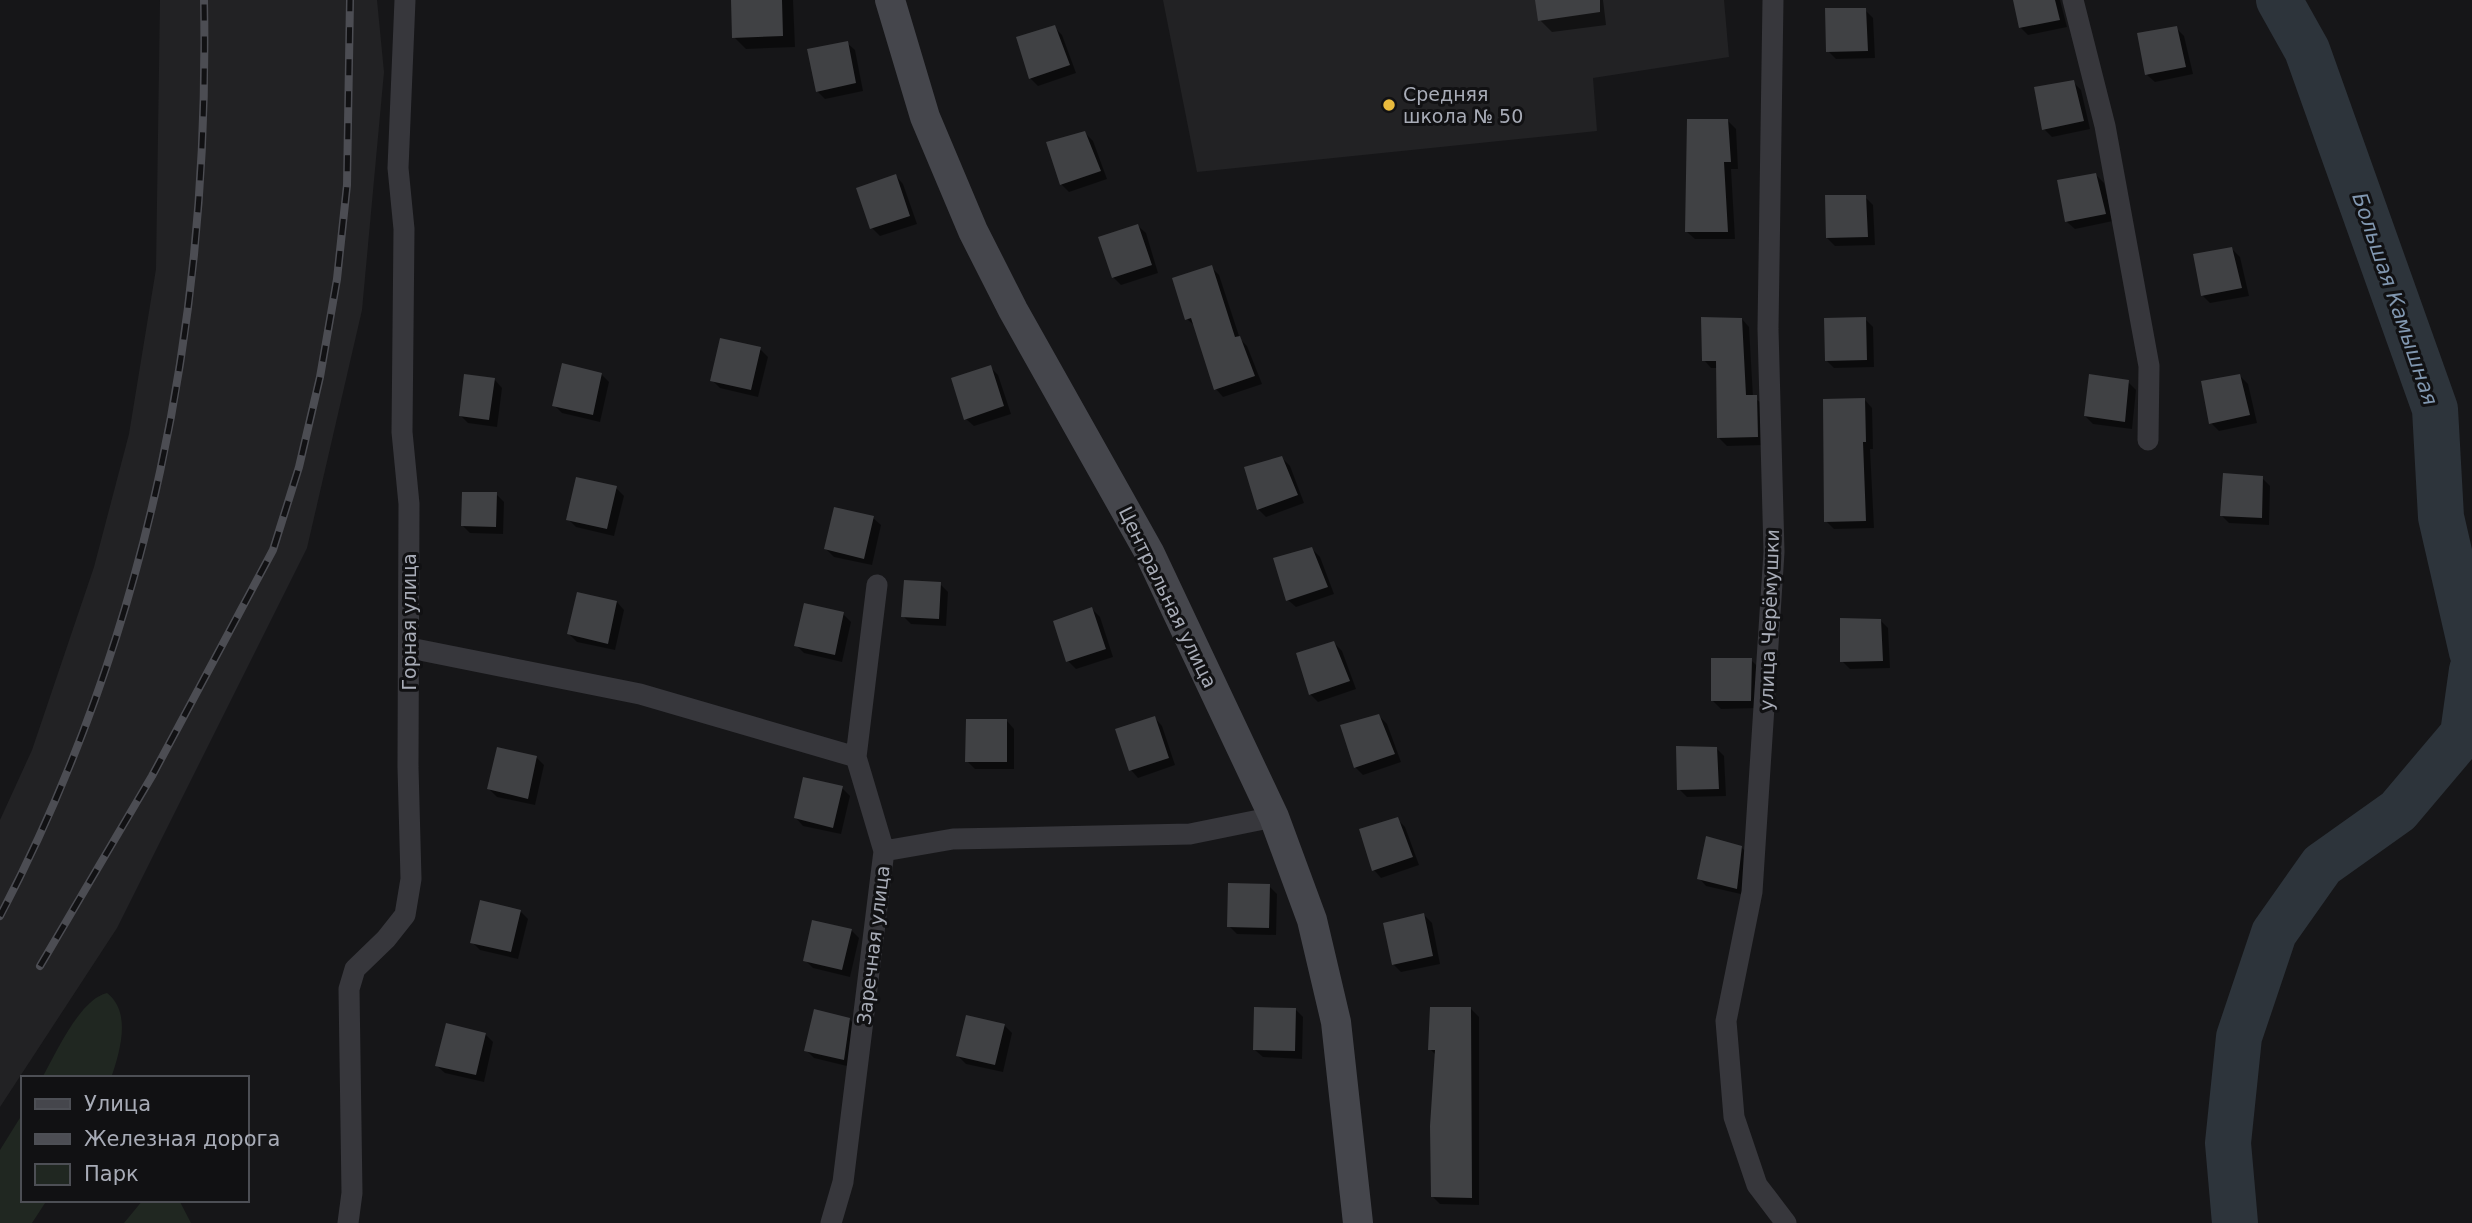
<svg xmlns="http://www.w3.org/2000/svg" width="2472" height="1223" viewBox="0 0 2472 1223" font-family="'DejaVu Sans',sans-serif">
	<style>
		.built { fill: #222224 }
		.green { fill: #202721 }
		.shadow { fill: #0007 }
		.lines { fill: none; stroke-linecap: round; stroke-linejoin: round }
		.river { stroke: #2d343b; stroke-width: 46 }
		.building { fill: #404144 }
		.street { stroke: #37373c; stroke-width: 21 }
		.secondary { stroke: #45464c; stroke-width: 30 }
		.rail-casing { stroke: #4c4d53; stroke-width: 8 }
		.rail { stroke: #111113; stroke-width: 5; stroke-dasharray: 16; stroke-linecap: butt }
		.poi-dot { fill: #e8ba3d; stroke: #111113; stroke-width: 2.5 }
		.labels { text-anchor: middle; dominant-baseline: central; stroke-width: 6; stroke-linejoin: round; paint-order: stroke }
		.poi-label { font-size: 19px; fill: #a8acb7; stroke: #111113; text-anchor: start }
		.street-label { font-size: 19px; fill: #a8acb7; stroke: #111113 }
		.water-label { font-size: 21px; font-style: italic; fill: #8197b0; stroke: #111113 }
	</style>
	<rect width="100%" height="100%" fill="#161618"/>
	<!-- built -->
	<path class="built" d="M160 0H377L384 72 362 310 307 548 117 928 0 1107V820L32 750 94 567 129 434 156 269Z
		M1163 0H1724L1729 57 1593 78 1597 131 1197 172Z"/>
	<!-- green -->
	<path class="green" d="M107 993C132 1012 120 1052 111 1078H42C56 1053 80 999 107 993Z
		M23 1113V1200H47L32 1223H0V1150Z
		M143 1200H179L191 1223H124Z"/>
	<!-- shadow -->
	<path class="shadow" d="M733 0H793L795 47 746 49 734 37Z
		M1537 0H1603L1606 25 1552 32 1540 20Z
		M2015 0H2060L2067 27 2028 35 2020 27Z
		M1865 10 1873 18 1875 58 1836 59 1828 51Z
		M1054 27 1062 35 1076 73 1038 86 1030 78Z
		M2176 28 2184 36 2193 74 2155 82 2147 75Z
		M847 43 855 50 863 91 825 99 817 91Z
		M2073 82 2081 90 2090 129 2052 137 2044 129Z
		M1728 121 1736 129 1738 169H1731L1735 239H1695L1687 232Z
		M1085 133 1093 141 1107 179 1069 192 1061 184Z
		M2096 175 2104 183 2113 221 2075 229 2067 222Z
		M896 176 903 184 917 224 880 236 872 228Z
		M1865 197 1873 205 1875 245 1835 246 1827 238Z
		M1138 226 1146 233 1158 273 1121 285 1113 277Z
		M2232 249 2240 257 2249 296 2210 303 2203 296Z
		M1211 267 1219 275 1240 339 1247 346 1262 384 1223 397 1216 389 1195 326 1187 319Z
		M1742 319 1749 327 1753 397 1764 405 1765 445 1727 446 1719 438 1718 368H1711L1704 360Z
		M1865 319 1873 327 1874 367 1834 368 1826 360Z
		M760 349 768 357 758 397 720 388 712 380Z
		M990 367 998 375 1011 414 974 426 966 419Z
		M601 374 609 382 600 422 562 413 554 405Z
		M2240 376 2248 384 2257 423 2219 431 2211 423Z
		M495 380 502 388 497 427 468 423 460 415Z
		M2128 382 2136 390 2132 429 2093 424 2085 416Z
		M1865 400 1872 408 1873 449H1870L1874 528 1834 529 1826 521Z
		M1282 458 1290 466 1304 503 1266 517 1258 509Z
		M2262 478 2270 486 2269 525 2229 523 2221 515Z
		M616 488 624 496 614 536 576 527 568 519Z
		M496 494 504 502 503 534 470 533 463 526Z
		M873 518 881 525 872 565 834 557 826 549Z
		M1312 549 1320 557 1334 594 1296 607 1288 600Z
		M940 584 948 592 946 626 911 624 903 616Z
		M617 602 624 610 615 650 577 642 569 634Z
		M1092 609 1100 617 1113 657 1076 669 1068 661Z
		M843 614 851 622 842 662 804 653 796 645Z
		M1880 620 1888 628 1890 668 1850 669 1842 661Z
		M1334 643 1342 651 1356 689 1318 702 1310 694Z
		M1751 660 1759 668 1758 708 1721 709 1713 701Z
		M1379 716 1387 724 1401 762 1363 775 1355 767Z
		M1155 718 1162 726 1175 765 1138 778 1131 770Z
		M1007 721 1014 729V769H975L967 761Z
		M1716 748 1724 756 1726 796 1687 797 1679 789Z
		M536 757 544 765 535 805 497 797 489 789Z
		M842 788 850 796 841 834 803 826 796 818Z
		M1397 819 1405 827 1419 865 1381 878 1374 870Z
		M1741 847 1749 855 1745 895 1706 886 1699 878Z
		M1269 886 1277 894 1276 935 1237 934 1229 926Z
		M520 911 528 919 518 959 480 950 472 942Z
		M1424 915 1432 923 1440 964 1401 972 1393 964Z
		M851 930 859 938 850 977 813 968 805 960Z
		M1295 1009 1303 1017 1302 1059 1263 1057 1255 1050Z
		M1471 1009 1479 1017V1205L1440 1204 1432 1196 1436 1055 1430 1049Z
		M849 1019 857 1027 851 1067 814 1058 806 1050Z
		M1004 1025 1012 1033 1003 1072 966 1064 958 1056Z
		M485 1034 493 1042 484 1082 445 1073 437 1066Z"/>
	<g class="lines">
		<!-- river -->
		<path class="river" d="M2279 0 2307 50 2435 409 2441 517 2472 652
			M2235 1223 2228 1143 2239 1037 2274 933 2322 865 2398 811 2463 734 2472 670"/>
	</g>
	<!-- building -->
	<path class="building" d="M731 0H782L783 36 732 38Z
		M1535 0H1600V12L1538 21Z
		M2013 0H2055L2060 20 2019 28Z
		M1825 8H1866L1868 51 1826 52Z
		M1055 25 1070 65 1029 79 1016 37Z
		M2177 26 2186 67 2145 75 2137 33Z
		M848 41 856 83 816 92 807 49Z
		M2074 80 2084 121 2042 130 2034 87Z
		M1687 119H1728L1731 162H1724L1728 232H1685Z
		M1085 131 1101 171 1060 185 1046 142Z
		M2096 173 2106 214 2065 222 2057 180Z
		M896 174 910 216 870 229 856 188Z
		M1825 195H1866L1868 237 1826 238Z
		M1138 224 1152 265 1112 278 1098 237Z
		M2232 247 2242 288 2201 296 2193 254Z
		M1212 265 1235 337 1240 336 1255 376 1214 390 1191 318 1185 320 1172 278Z
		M1701 317 1742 318 1746 395H1757L1758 437 1717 438 1716 361H1702Z
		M1866 317 1867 360 1825 361 1824 318Z
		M720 338 761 347 751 390 710 381Z
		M562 363 602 373 593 415 552 406Z
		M991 365 1004 406 964 420 951 378Z
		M464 374 495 378 489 420 459 416Z
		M2089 374 2129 380 2125 422 2084 416Z
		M2240 374 2250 415 2209 424 2201 381Z
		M1865 398 1866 442H1863L1866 521 1824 522 1823 399Z
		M1282 456 1298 495 1257 510 1244 467Z
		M2223 473 2263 476 2262 518 2220 516Z
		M576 477 617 486 607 529 566 520Z
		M462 492H497L496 527 461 526Z
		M834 507 874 516 864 559 824 549Z
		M1312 547 1328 587 1286 601 1273 558Z
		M904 580 941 582 939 619 901 617Z
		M577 592 617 601 608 644 567 634Z
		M804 603 844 612 835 655 794 646Z
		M1092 607 1106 649 1066 662 1053 621Z
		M1840 618 1881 619 1883 661 1840 662Z
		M1334 641 1350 681 1309 695 1296 653Z
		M1711 658H1752L1751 701H1711Z
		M1379 714 1395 754 1354 768 1340 725Z
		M1155 716 1169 758 1129 771 1115 729Z
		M966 719H1007V762H965Z
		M1676 746 1717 747 1719 789 1677 790Z
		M497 747 537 756 528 799 487 789Z
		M803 777 843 786 833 828 794 818Z
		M1398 817 1413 857 1372 871 1359 829Z
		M1706 836 1742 846 1737 889 1697 879Z
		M1228 883 1270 884 1269 928 1227 927Z
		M480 900 521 910 511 952 470 943Z
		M1424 913 1433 956 1392 965 1383 923Z
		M812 920 852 929 842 970 803 961Z
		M1254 1007 1296 1008 1295 1051 1253 1050Z
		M1430 1007H1471L1472 1198 1431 1197 1430 1126 1435 1050H1428Z
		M814 1009 850 1018 844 1060 804 1051Z
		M966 1015 1005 1024 995 1065 956 1056Z
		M446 1023 486 1033 476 1075 435 1066Z"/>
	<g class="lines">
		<!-- street -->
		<path class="street" d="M1773 0 1768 329 1774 552 1752 892 1726 1021 1734 1117 1757 1185 1786 1223
			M2073 0 2105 126 2149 366 2148 440
			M410 648 640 694 856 757
			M884 851 953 839 1190 834 1274 817
			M348 1223 352 1193 349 989 355 969 386 939 405 915 411 879 408 767 409 504 402 432 404 229 398 168 405 0
			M831 1223 843 1182 884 851 856 757 877 585"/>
		<!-- secondary -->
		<path class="secondary" d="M890 0 925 117 973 231 1013 310 1149 552 1274 817 1312 920 1336 1022 1358 1223"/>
		<defs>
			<path id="rail" d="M0 916C149 632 210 319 204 0
				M40 966 152 776 273 550 299 467 320 377 337 279 347 185 350 0"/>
		</defs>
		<!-- rail casing -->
		<use href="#rail" class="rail-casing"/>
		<!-- rail -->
		<use href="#rail" class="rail"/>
	</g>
	<!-- markers -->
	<circle class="poi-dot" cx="1389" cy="105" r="7"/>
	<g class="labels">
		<!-- poi labels -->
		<g class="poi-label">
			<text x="1403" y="94">Средняя<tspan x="1403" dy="22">школа № 50</tspan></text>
		</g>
		<!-- street labels -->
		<g class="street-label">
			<text transform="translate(1168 597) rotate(64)">Центральная улица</text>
			<text transform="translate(1769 620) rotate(-88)">улица Черёмушки</text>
			<text transform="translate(409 622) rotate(-90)">Горная улица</text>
			<text transform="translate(873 945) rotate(-83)">Заречная улица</text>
		</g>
		<!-- water labels -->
		<g class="water-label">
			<text transform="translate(2395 299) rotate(71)">Большая Камышная</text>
		</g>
	</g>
	<!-- legend -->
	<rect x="21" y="1076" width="228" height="126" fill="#111113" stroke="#4d4f55" stroke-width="2"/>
	<rect x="35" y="1099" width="35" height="10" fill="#45464c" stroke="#4d4f55" stroke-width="2"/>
	<text x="84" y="1111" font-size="21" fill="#a8acb7">Улица</text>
	<rect x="35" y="1134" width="35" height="10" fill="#4c4d53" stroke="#4d4f55" stroke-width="2"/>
	<text x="84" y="1146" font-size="21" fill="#a8acb7">Железная дорога</text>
	<rect x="35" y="1164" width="35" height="21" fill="#202721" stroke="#4d4f55" stroke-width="2"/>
	<text x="84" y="1181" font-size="21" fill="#a8acb7">Парк</text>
</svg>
